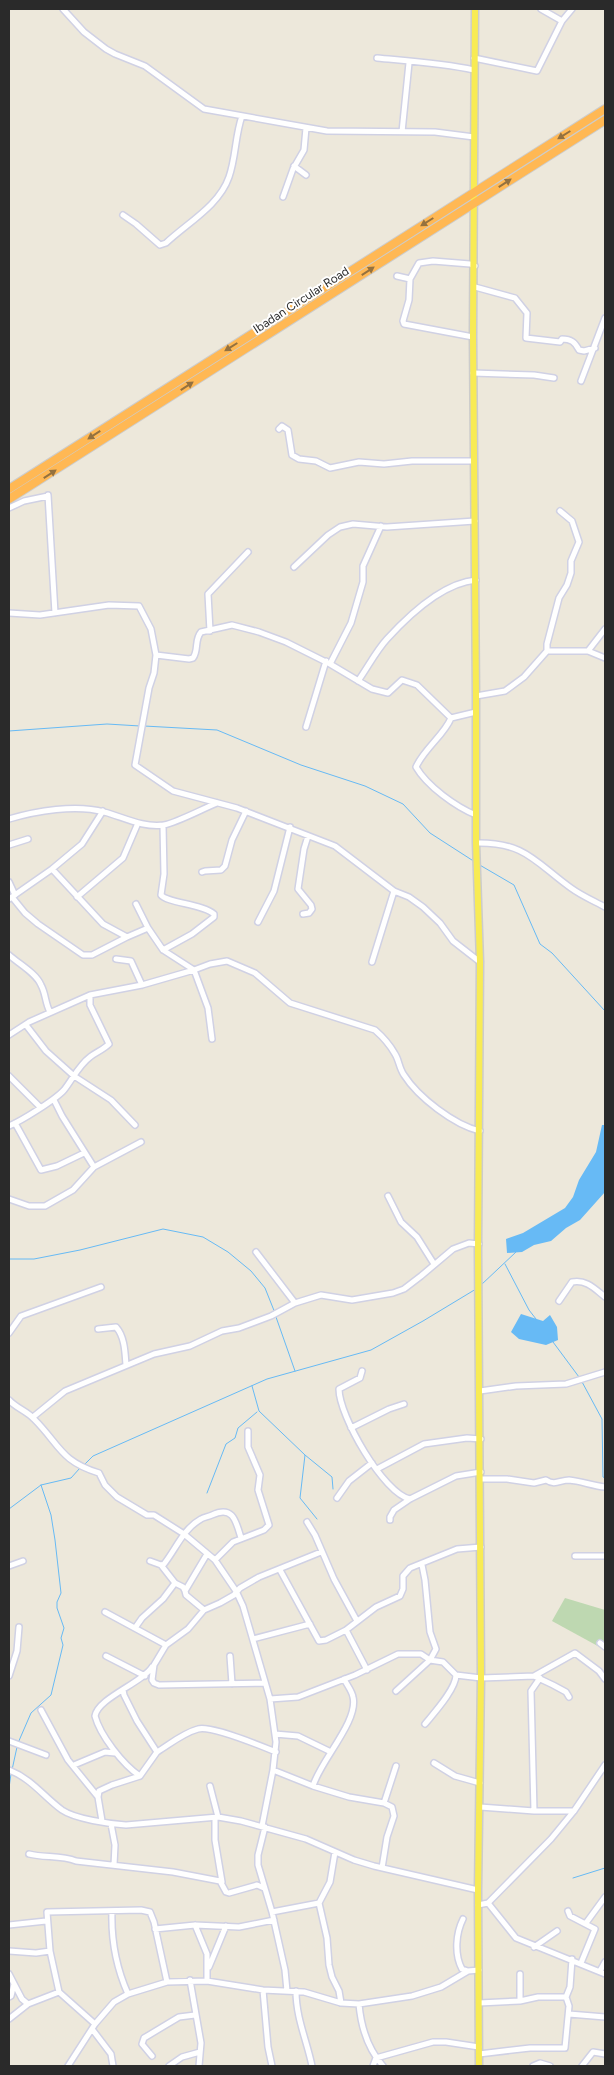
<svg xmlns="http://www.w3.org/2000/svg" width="614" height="2075" viewBox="0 0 614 2075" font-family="Figtree,sans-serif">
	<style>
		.cemetery { fill: #bed8b1 }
		.water { fill: #67baf5 }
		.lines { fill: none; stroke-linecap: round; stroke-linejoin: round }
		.stream { stroke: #67baf5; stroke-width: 1 }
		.minor-casing { stroke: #d0d1e4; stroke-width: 8 }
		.major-casing { stroke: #ccc; stroke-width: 9 }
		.highway-casing { stroke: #ccc; stroke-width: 10 }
		.minor { stroke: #fff; stroke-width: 5 }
		.major { stroke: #f8eb54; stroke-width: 6 }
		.highway { stroke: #ffb854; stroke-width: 8 }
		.oneway { fill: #94713f }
		.labels { text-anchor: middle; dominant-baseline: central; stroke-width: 4; stroke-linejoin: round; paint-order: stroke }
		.street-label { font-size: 12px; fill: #2a2a2a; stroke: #fff }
	</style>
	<rect width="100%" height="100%" fill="#ede8db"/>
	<!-- cemetery -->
	<path class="cemetery" d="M565 1598 605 1610V1650L552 1621Z"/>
	<!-- water -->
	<path class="water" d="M602 1125H605V1192L580 1220 566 1228 551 1241 534 1245 522 1252 507 1253 506 1239 523 1233 565 1208 573 1197 579 1180 596 1152Z
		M521 1314 543 1321 550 1315 557 1327 558 1340 546 1345 519 1339 511 1332Z"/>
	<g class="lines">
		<!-- stream -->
		<path class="stream" d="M144 726 217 730 301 765 365 786 403 804 430 833 475 862
			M9 731 107 724 140 726
			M478 864 514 885 540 944 552 953 605 1011
			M9 1259H34L80 1250 163 1229 203 1237 228 1252 251 1271 265 1288 275 1313
			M505 1264 529 1310 536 1319
			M481 1285 516 1252
			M276 1317 295 1371
			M553 1342 579 1377
			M581 1380 602 1419 603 1477 605 1478
			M252 1386 259 1411 305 1455 300 1498 317 1519
			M305 1455 332 1477 333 1489
			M83 1466 93 1456 267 1379 371 1350 423 1321 476 1289
			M207 1493 226 1444 235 1438 238 1428 257 1412
			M9 1509 41 1485 71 1478 80 1468
			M18 1743 31 1713 51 1695 63 1645 61 1638 64 1628 57 1608V1602L61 1593 55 1540 51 1515 41 1485
			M12 1770 17 1747
			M9 1788 11 1774
			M573 1878 605 1868"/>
		<defs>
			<path id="minor" d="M63 9 84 32 106 49 115 54 145 66 204 109 327 131 435 132 474 137
				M541 9 562 21
				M377 58C409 61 442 63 474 70
				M474 58 537 71 562 21 572 9
				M402 132 409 63
				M294 166 306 175
				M283 197 293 169 304 150 306 128
				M123 215 136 224 160 245 166 243C187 223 219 206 229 177 236 157 235 136 242 116
				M397 276 410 279 409 300 403 321 404 324 473 337
				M410 279 419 263 433 261 470 264 475 266
				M475 287 515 298 527 313 526 338 560 342 562 339C571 339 575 342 579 350L584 351 595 348
				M473 373 534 375 554 378
				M581 381 605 318
				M279 429 282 426 288 430 292 455 299 459 316 461 330 468 359 462 384 464 412 461H474
				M48 495 55 613
				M9 508 24 501 48 496
				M294 567 328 535 340 527 353 524 387 527 475 521
				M9 613 40 615 109 605 139 606 151 629 156 655 189 659 193 658C199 650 194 640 201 632L232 625 259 632 286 642 330 664 372 689 388 693 402 680 417 685 451 718 476 712
				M210 631 208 594 248 552
				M547 651V644L559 598 567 585 571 573V561L579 542 572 521 560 511
				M588 651 605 629
				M156 655 154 673 149 688 135 765 173 791 237 808 335 846 394 891 409 897 423 907 440 923 453 941 480 962
				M330 664 351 623 363 582V566L381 526
				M358 681C368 667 376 651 387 639 408 616 443 583 476 580
				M476 696 505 691 524 677 547 651H588L605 658
				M451 718C445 734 424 749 416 767 427 786 456 807 476 815
				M306 727 326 661
				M9 819C36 811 76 804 104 812 123 817 143 828 164 825 178 822 202 809 217 803
				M163 825 164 874 161 895C167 903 203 904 214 914V917L192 934 163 950
				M476 843C525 842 535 862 571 888 582 896 594 901 605 907
				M9 845 28 839
				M52 869 103 924 127 937 148 928 163 950 194 970
				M202 872 205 871 221 870 225 866 232 840 246 811
				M9 882 15 895
				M12 897 25 913 38 924 83 955H92L127 937
				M77 897 123 858 138 823
				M9 899 52 869 82 844 103 811
				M136 904 148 928
				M303 914 309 913 312 909 311 905 298 889 304 849 308 836
				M258 922 274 891 290 827
				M9 955C19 964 36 973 41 985 46 994 45 1003 50 1012
				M116 959 131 961 142 985
				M372 962 394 891
				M26 1025 46 1051 74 1076 111 1100 135 1125
				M9 1035 29 1022 90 995 142 985 194 970
				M212 1039 208 1008 194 970 210 964 227 961 255 973 290 1003 375 1030C383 1037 390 1045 395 1054 399 1060 399 1068 404 1075 418 1097 454 1125 480 1131
				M9 1076 40 1107
				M54 1100 62 1116 94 1167
				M15 1123 41 1170 57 1166 84 1153
				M9 1126C21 1121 55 1100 64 1090 72 1080 79 1065 90 1057 96 1052 103 1050 109 1044L90 1005V995
				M388 1196 401 1222 417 1237 434 1264
				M9 1199 29 1206H45L73 1190 94 1167 141 1142
				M256 1252 295 1303
				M559 1301 572 1282C586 1279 595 1289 605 1297
				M98 1329 116 1327C125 1337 125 1353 126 1365
				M9 1333 21 1316 101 1287
				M362 1371 360 1378 339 1389C339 1416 384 1494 410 1499
				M480 1391 516 1386 566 1384 605 1372
				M9 1400C16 1408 27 1411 34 1419 60 1445 60 1461 99 1473L105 1485 117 1497 147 1515H154L184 1534 215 1560 236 1591 243 1606 270 1699 276 1742 273 1770 262 1826
				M33 1417 65 1391 154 1354 190 1346 222 1331 239 1328 271 1316 295 1303 321 1295 352 1300 393 1293 404 1289 421 1276 453 1249 469 1243 479 1244
				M351 1428 389 1409 404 1404
				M377 1469 424 1444 467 1438 481 1439
				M481 1479H507L534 1483 546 1480C555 1486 560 1480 569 1480 581 1481 593 1486 605 1487
				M337 1498 349 1481 372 1463
				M390 1520V1517L394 1510 410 1499 456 1476 481 1472
				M307 1522 315 1535 334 1579 357 1621
				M575 1556H605
				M215 1560 233 1542 264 1530 269 1525 258 1490 260 1475 248 1447V1431
				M150 1561 161 1565 164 1564C176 1549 183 1529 201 1519 204 1517 208 1517 212 1515 233 1505 236 1521 241 1538
				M161 1565 175 1583 183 1587 185 1591
				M9 1566 23 1561
				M280 1570 319 1641 326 1640 346 1630
				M204 1610 186 1595 185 1591 207 1554
				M105 1612 166 1645
				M135 1628 142 1618 163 1599 175 1583
				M253 1639 310 1624
				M600 1643 605 1647
				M106 1656 145 1676
				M230 1656 232 1684
				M367 1670 346 1630 376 1607 400 1596 403 1589V1576L410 1568 457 1549 481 1547
				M9 1676 17 1651 19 1627
				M534 1676 575 1653 599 1671 605 1679
				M265 1683 159 1685 154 1683 152 1680 154 1665 166 1645 188 1629 204 1610 220 1603 234 1595 240 1588 259 1577 321 1552
				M396 1691 430 1660 436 1649 430 1632 425 1580 422 1565
				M270 1699 298 1697 355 1675 398 1654H421L430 1660 443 1662 456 1675 481 1678 534 1676 553 1685 566 1692 569 1697
				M41 1710 68 1760 98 1797
				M425 1724C434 1713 456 1689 456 1675
				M275 1734 298 1736 331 1752
				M9 1741 46 1755
				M157 1752C170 1744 183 1733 198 1729 211 1725 261 1746 276 1752
				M434 1763 455 1776 480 1783
				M74 1765 105 1752 115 1753
				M9 1770C32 1779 43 1796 62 1810 75 1819 110 1824 126 1825L218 1817 241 1821 306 1839 354 1860 374 1866 478 1890
				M273 1770 313 1786 349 1797 384 1803 392 1807 394 1816 387 1837 382 1868
				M140 1776C123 1765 100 1735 95 1716 98 1698 142 1683 152 1667
				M210 1786 218 1817
				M313 1786C320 1761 359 1721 353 1697 352 1691 347 1685 344 1679
				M384 1803 396 1766
				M480 1807 534 1811H574
				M534 1811 531 1691 540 1678
				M215 1818V1840L222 1882
				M102 1821 98 1797 99 1791 112 1785 140 1776 157 1752 137 1721 124 1695 123 1690
				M111 1824 115 1845 114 1865
				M265 1827 258 1855V1865L272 1912 285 1970 287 1991
				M335 1852 330 1882 319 1903 327 1938 329 1965 332 1977 339 1991 341 2003
				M29 1854C44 1858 61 1855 76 1861L173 1872 220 1881 226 1892 229 1893 257 1885 264 1888
				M488 1903 516 1938 605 1974
				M478 1905 488 1903 551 1839 574 1811 605 1765
				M112 1911C111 1941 116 1967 128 1994
				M568 1911 570 1916 595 1929 581 1963
				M272 1912 319 1903
				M463 1919C456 1933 454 1954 462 1969L468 1971
				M586 1923 605 1897
				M9 1925 46 1921
				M195 1925 207 1954V1981
				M155 1929 195 1925 239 1927 274 1920
				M534 1947 557 1931
				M9 1951 36 1953 50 1951
				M209 1967 226 1926
				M600 1971 605 1962
				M9 1974 22 1999 28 2004
				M520 1974V2001
				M190 1980 201 2043 199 2066
				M263 1990 268 2047 272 2066
				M296 1991C296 2018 307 2041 312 2066
				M9 1997 11 1996 14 1984
				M479 2003 520 2001 538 1997H566
				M359 2004C361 2027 368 2049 383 2066
				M569 2014 605 2017
				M9 2019 28 2004 59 1992
				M95 2024 59 1992 50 1951 47 1912 141 1910 150 1912 154 1922 167 1982
				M92 2029 111 2054 113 2066
				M479 2054 530 2048H565L569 2006 566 1997 570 1987 572 1959
				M152 2056 142 2044 144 2038 179 2017 195 2015
				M376 2058 433 2042H446L479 2047
				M68 2066 95 2024 114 2002 128 1994 167 1982 207 1981 263 1990 304 1992 341 2003 359 2004 412 1996 441 1987 468 1971 479 1970
				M169 2066 182 2057 200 2052
				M373 2066 376 2058
				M533 2066 540 2063 550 2066
				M582 2066 593 2052 605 2054"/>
			<path id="major" d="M475 9 473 337 476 696V843L480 962 478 1249 481 1678 478 1890 479 2066"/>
			<path id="highway" d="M9 489 605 109
				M9 499 605 120"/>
		</defs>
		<!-- minor casing -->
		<use href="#minor" class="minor-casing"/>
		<!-- major casing -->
		<use href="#major" class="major-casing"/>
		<!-- highway casing -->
		<use href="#highway" class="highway-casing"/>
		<!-- minor -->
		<use href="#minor" class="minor"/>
		<!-- major -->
		<use href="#major" class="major"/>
		<!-- highway -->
		<use href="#highway" class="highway"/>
	</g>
	<!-- one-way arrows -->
	<defs><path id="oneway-solid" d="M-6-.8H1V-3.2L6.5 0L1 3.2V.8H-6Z" transform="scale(1.25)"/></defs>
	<g class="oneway">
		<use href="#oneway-solid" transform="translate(564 135) rotate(148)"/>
		<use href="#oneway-solid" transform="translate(505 183) rotate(-33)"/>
		<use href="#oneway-solid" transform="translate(427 222) rotate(148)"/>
		<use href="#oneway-solid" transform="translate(368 271) rotate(-33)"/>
		<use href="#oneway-solid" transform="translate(231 347) rotate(148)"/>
		<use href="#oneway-solid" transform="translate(187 386) rotate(-33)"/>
		<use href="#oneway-solid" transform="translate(94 435) rotate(147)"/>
		<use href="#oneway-solid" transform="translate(50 474) rotate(-33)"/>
	</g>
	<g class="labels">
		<!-- street labels -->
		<g class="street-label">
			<text transform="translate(301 300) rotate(-33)">Ibadan Circular Road</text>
		</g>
	</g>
	<!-- border -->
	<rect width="614" height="2075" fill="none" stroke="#2a2a2a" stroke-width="20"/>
</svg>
